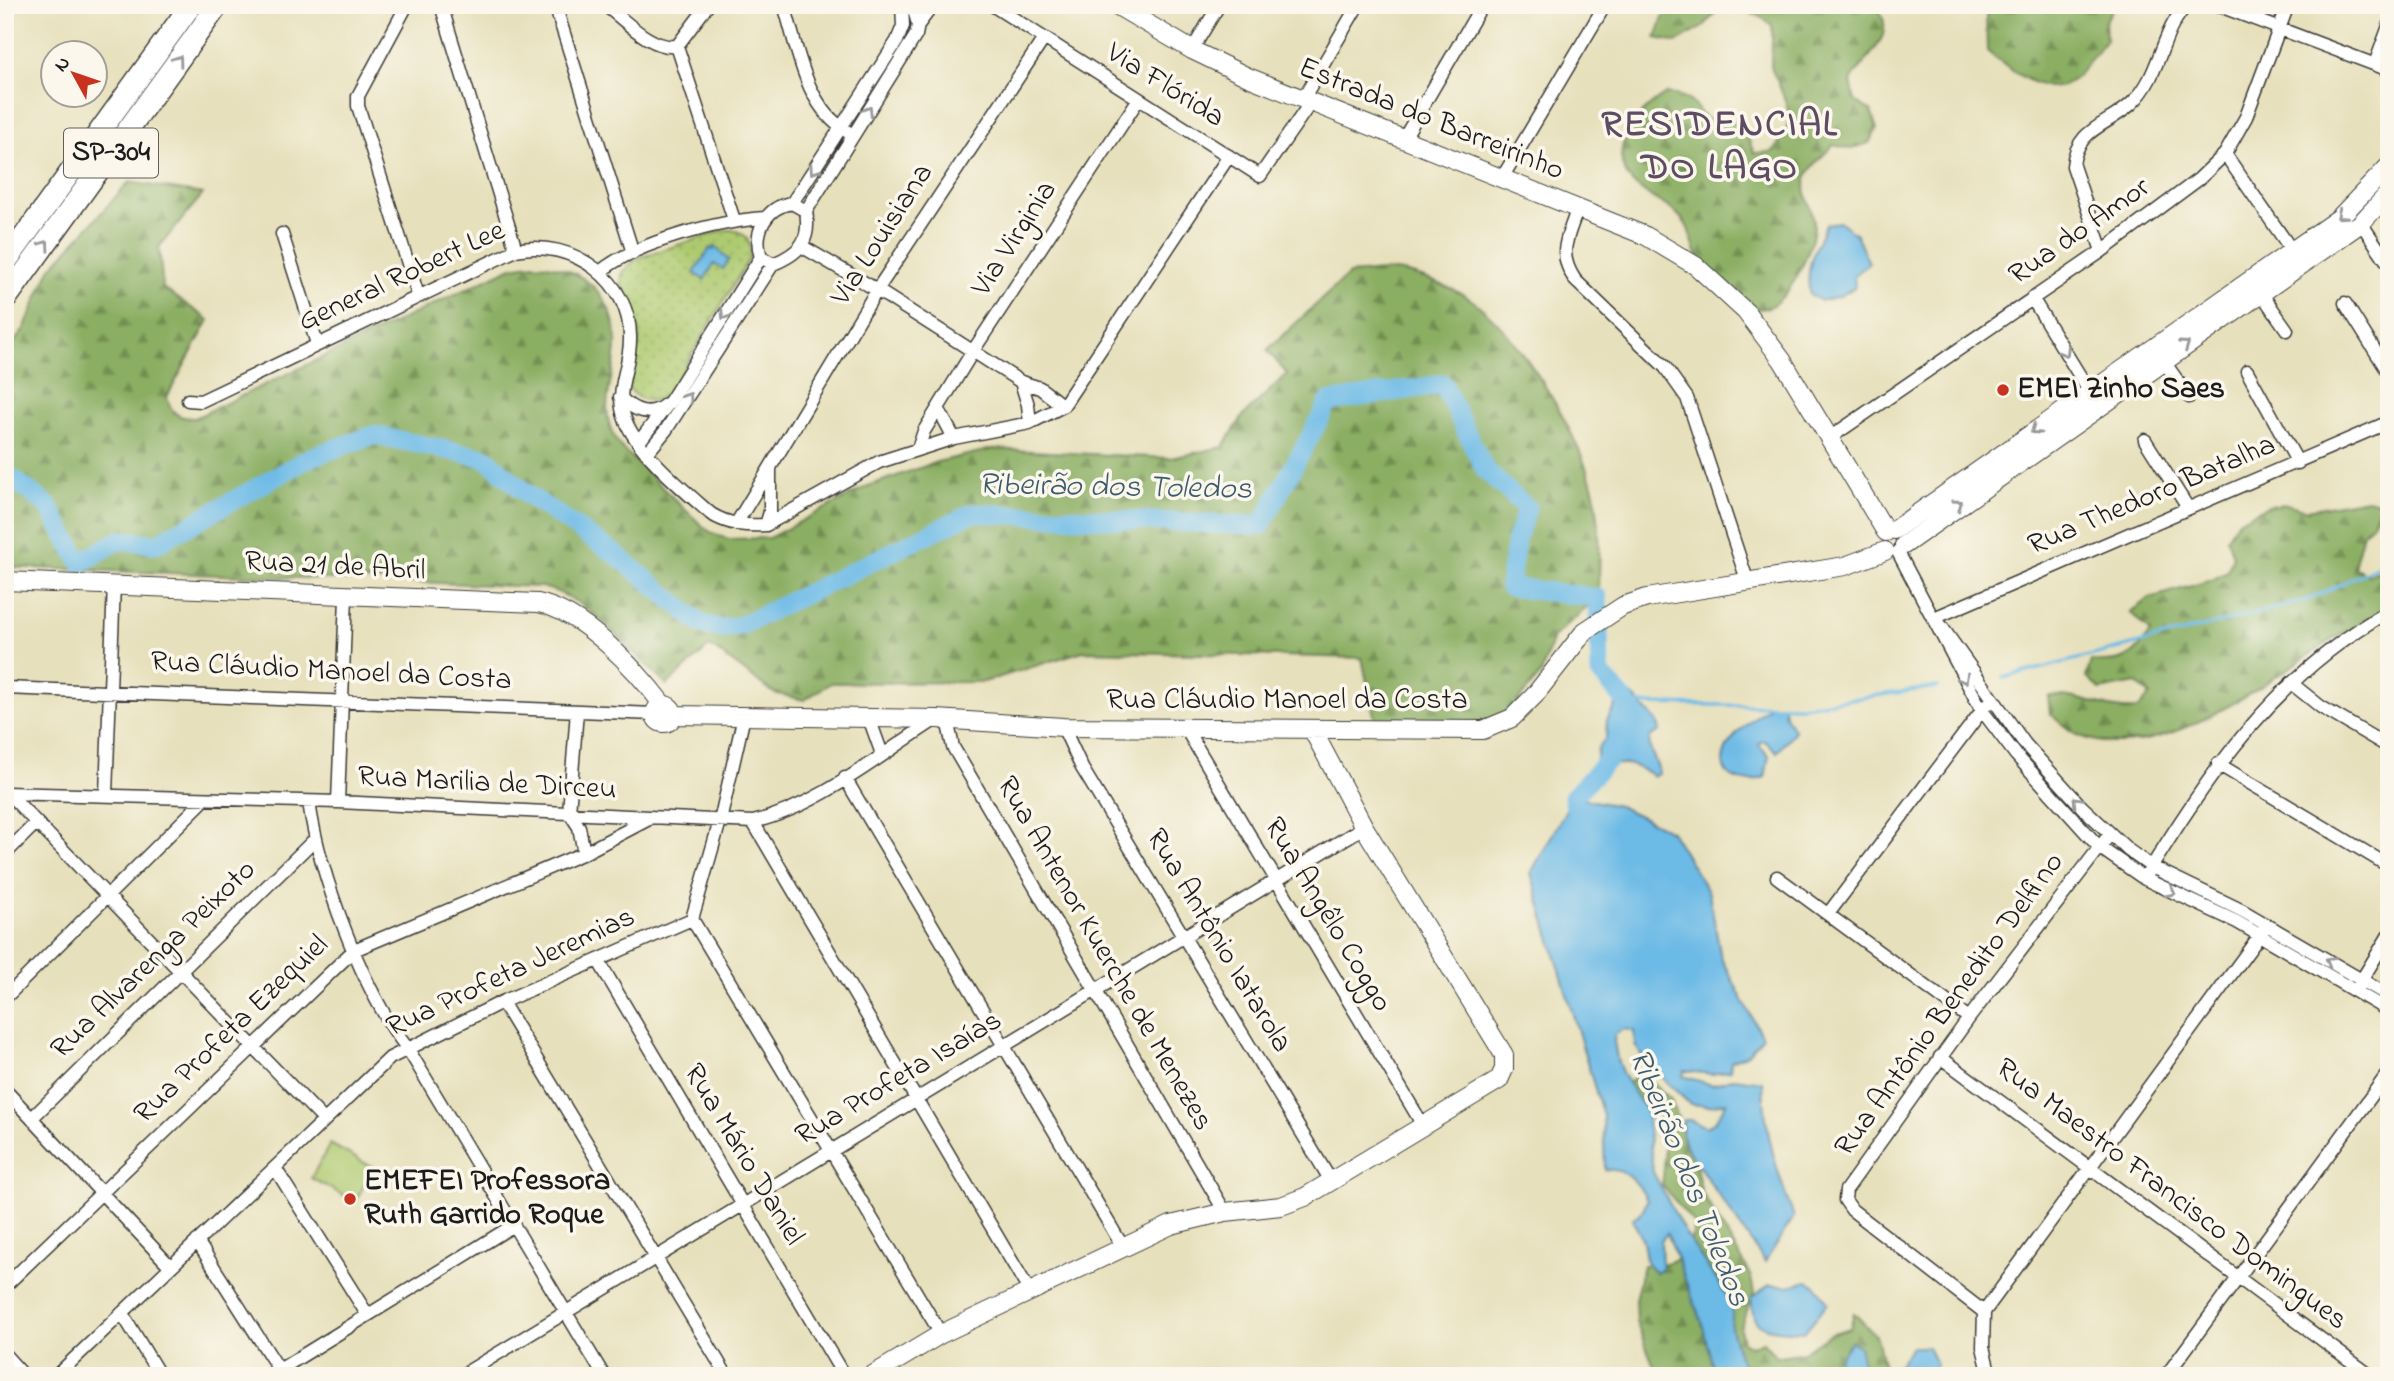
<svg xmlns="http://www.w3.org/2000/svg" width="2394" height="1381" viewBox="0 0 2394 1381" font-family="'Indie Flower',sans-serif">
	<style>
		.forest { fill: url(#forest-firs); stroke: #53653f; stroke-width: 2 }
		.park { fill: url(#park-dots); stroke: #657346; stroke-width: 2 }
		.pitch { fill: #aeca70; stroke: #657346; stroke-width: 2 }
		.water { fill: #6cbae6; stroke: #446b81; stroke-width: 2 }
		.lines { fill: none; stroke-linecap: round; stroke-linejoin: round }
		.stream { stroke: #6cbae6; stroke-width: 3.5 }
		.river { stroke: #6cbae6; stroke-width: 19 }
		.street-casing { stroke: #3a3934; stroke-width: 15 }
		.secondary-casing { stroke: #3a3934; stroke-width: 20 }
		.highway-casing { stroke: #3a3934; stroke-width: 24 }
		.street { stroke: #fff; stroke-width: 12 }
		.secondary { stroke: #fff; stroke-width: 18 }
		.highway { stroke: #fff; stroke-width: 21 }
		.oneway { stroke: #999 }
		.poi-dot { fill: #c8321e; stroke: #fbf7ec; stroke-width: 2.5 }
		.labels { text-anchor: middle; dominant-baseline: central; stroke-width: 7; stroke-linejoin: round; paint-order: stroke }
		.shield { fill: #fbf7ec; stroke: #5f5e5a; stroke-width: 2 }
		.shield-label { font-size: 28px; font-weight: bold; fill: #1c1c1c }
		.street-label { font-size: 30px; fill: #1c1c1c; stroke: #fbf7ec }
		.poi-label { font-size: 30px; font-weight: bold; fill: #1c1c1c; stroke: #fbf7ec; text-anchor: start }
		.water-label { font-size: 32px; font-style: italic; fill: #3c5b6d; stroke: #fbf7ec }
		.district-label { font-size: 37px; font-weight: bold; letter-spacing: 2px; fill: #5e4d62; stroke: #fbf7ec }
	</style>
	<defs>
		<pattern id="forest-firs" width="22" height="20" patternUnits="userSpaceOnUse" patternTransform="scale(1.75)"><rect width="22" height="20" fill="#8aae62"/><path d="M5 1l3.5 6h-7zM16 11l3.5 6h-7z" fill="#708d50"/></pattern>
		<pattern id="park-dots" width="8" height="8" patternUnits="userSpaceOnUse" patternTransform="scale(1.75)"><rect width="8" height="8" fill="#aeca70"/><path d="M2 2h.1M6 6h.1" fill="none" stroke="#95ad60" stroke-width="1.8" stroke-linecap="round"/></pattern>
	</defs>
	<rect width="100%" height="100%" fill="#fbf7ec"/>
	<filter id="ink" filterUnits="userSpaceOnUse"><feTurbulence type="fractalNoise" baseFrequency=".0143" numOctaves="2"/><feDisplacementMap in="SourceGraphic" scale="14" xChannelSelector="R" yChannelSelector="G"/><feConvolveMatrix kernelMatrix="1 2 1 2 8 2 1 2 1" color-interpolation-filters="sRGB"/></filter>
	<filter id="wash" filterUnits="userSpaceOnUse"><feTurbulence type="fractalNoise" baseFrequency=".00686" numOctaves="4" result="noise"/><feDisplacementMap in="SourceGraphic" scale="28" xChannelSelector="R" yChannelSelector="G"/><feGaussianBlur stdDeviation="1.57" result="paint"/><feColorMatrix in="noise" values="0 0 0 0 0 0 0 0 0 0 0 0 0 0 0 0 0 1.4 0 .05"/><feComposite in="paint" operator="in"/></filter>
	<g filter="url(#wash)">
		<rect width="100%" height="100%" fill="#e7e0bc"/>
		<!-- forest -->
		<path class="forest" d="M1671 5H1876C1900 37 1866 54 1851 81L1855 101 1871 111 1877 129 1869 143 1851 149 1833 145C1825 154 1813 164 1808 174 1799 191 1814 207 1814 225 1813 249 1788 310 1758 309 1744 309 1708 275 1701 263 1693 251 1693 235 1685 223 1673 205 1650 200 1634 184 1602 152 1638 110 1666 94 1671 95 1679 95 1683 97 1706 107 1692 124 1731 121L1746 133 1754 153 1772 152C1797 123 1790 112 1777 80 1775 76 1771 70 1771 65 1771 51 1773 39 1772 25 1754 10 1740 9 1717 11L1704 26 1676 43 1656 38 1665 12Z
			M1989 5H2115L2105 22 2106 40C2095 53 2083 72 2070 82 2046 100 2004 66 1987 51L1986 12Z
			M129 182 203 194 159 247 163 288 209 320 167 397C171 414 178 418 195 418L512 267C562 255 611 282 616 337 619 374 594 404 617 442 624 452 635 460 644 469 665 490 686 512 710 532L728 539 769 538 868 486 937 462 993 449 1170 458 1223 447 1243 416 1287 374 1267 350 1349 274C1365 273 1386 269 1402 272 1418 274 1454 289 1467 297 1518 329 1586 443 1596 502 1601 534 1600 567 1598 598L1553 637 1541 674 1508 713 1475 724 1375 721 1362 658 1083 651 984 682 831 683 804 700 774 693 710 646 667 685C628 651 594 599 542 587L5 567V353L23 331 50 269Z
			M2367 499 2388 504 2363 533 2354 567 2368 575 2389 568V609C2305 643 2176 775 2080 736 2069 731 2059 721 2050 714L2048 696C2081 693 2104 712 2138 709L2150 695 2136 683 2100 690 2086 677 2091 661C2121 665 2135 658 2150 632L2130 612 2150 598 2212 580 2227 572 2233 556 2227 538 2237 521 2268 506 2286 504 2307 510Z
			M1641 1073 1670 1098 1692 1151 1702 1193 1750 1273 1754 1293 1740 1328 1743 1343 1751 1346 1763 1342 1776 1357 1803 1352 1830 1334 1850 1328 1854 1313 1877 1337 1886 1376H1658L1636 1322 1635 1300 1643 1265C1675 1266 1689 1257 1695 1225L1662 1185C1666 1159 1667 1135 1649 1115 1639 1103 1633 1098 1628 1083Z"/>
		<!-- park -->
		<path class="park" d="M724 230C743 228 754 241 749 259L668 394C653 405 637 402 628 386 631 366 641 351 639 330 636 310 616 292 623 272L636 259Z"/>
		<!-- pitch -->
		<path class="pitch" d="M330 1144 374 1168 355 1202 311 1178Z"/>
		<!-- water -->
		<path class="water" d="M1840 222 1856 234 1869 263 1854 276 1855 287 1840 296 1821 301 1810 294C1804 269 1816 246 1826 224Z
			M715 246 729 260 723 269 714 264 704 280 694 273 710 248 713 250Z
			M1632 695 1657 721 1660 731 1650 737C1647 752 1658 760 1659 774L1654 776C1647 772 1639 767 1631 765 1619 761 1609 770 1597 758L1598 748 1606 738 1607 720 1621 696Z
			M1771 705 1784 706 1785 716 1795 731 1777 752 1765 741 1760 742 1759 745 1769 756 1765 777C1742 788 1714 776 1726 749 1734 732 1757 716 1771 705Z
			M1573 797 1619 806 1671 831 1709 893 1721 958 1762 1037 1748 1054 1731 1061 1730 1070 1713 1074 1684 1071 1683 1076 1712 1085 1734 1078 1763 1082C1764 1131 1777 1173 1794 1217L1765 1262 1689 1152 1682 1136 1683 1120H1690L1706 1127 1714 1123 1727 1102 1709 1106 1690 1104 1647 1064 1635 1045 1634 1031 1624 1029 1615 1035 1614 1041 1617 1059 1623 1075 1647 1112 1653 1172 1685 1233 1733 1305 1731 1329 1739 1356 1750 1376H1715L1702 1323 1667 1233 1661 1241 1662 1270 1656 1273C1642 1263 1647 1256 1643 1242 1641 1234 1635 1226 1632 1219L1643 1211 1647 1200C1638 1182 1626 1168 1605 1170L1603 1116 1531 873Z
			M1808 1281 1815 1285 1828 1303 1804 1332C1792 1331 1762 1332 1755 1320 1752 1315 1752 1304 1751 1298L1769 1285 1788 1286Z
			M1851 1341 1859 1347 1866 1375 1853 1371 1849 1376 1838 1360Z
			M1912 1347H1928L1936 1364 1928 1376H1890Z"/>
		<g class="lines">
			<!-- stream -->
			<path class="stream" d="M2003 678 2308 600 2389 561
				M1637 704 1801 706 1938 687"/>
			<!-- river -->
			<path class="river" d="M5 483 12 478 48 506 81 563 119 540 156 544 311 457 374 435 486 458 528 495 614 553 701 624 722 629 742 625 972 513 1261 526 1329 402 1443 384 1485 470 1527 508 1516 540 1509 587 1598 598 1600 673 1626 702 1628 718
				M1578 821 1573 797 1620 747
				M1841 1376 1845 1371 1866 1376"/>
		</g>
	</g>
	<g filter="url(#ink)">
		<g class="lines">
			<defs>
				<path id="street" d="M407 5 358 96V106L418 295
					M441 5 516 250
					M555 5 633 253
					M605 5C625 20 651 50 677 46
					M784 5C798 49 805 107 848 132
					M992 5 1260 176 1311 102
					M2217 5 2389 70
					M918 25 933 5
					M677 46 734 220
					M677 46 708 5
					M1192 50 1219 5
					M2375 64 2389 26
					M1303 99 1358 5
					M1403 140 1482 5
					M2225 154 2295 255
					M1502 178 1605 5
					M792 203 897 41 903 26 902 5
					M792 203 806 211C811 241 800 253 773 264L761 257C753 233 765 207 792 203Z
					M1577 210C1567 239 1557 253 1575 280L1665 367 1687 398 1748 583
					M806 211 916 35 918 25 913 5
					M2361 223 2386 260
					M282 234 317 344
					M803 247 877 290 1021 382 1040 388 1063 406
					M2102 251 2073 166C2076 128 2108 126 2132 103 2161 76 2160 32 2187 5
					M600 272C636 242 719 221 765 218
					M2261 293 2287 330
					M2032 298 2094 399
					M2345 303 2389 373
					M2160 356 2189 397
					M2247 371 2298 463
					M1021 382 1028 405 1030 423
					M620 397C633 411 651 418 666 404
					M188 400 201 401 516 250C572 238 632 281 630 340 630 368 614 391 625 419 636 451 686 492 711 514 729 525 746 526 766 525L879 462 954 438 1030 423 1063 406 1229 156
					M938 408 954 438
					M1828 439 2102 251 2199 179 2225 154 2246 117 2288 5
					M2145 440 2188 508
					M639 442 671 400 761 257
					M918 449 924 431 973 351 1138 100
					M648 452 666 430 773 264
					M736 524 877 290 1043 40
					M766 525 770 512V469
					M1898 552 1981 709 2016 755 2099 847 2145 879 2237 922 2389 1011
					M1934 618 2389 422
					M1939 623 2025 744 2082 807 2128 850 2152 867 2243 911 2389 996
					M2291 683 2321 707 2389 747
					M5 688 654 714
					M577 711 569 812 579 827 584 853
					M869 718 882 754
					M947 720 953 747 1225 1212
					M1063 727 1082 768 1331 1181
					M1186 729 1424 1127
					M2218 764 2389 866
					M845 778 1123 1247
					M5 793 338 802 753 822C819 806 878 756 935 720
					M8 793 324 1120
					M106 794 114 584
					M309 802C319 873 363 993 408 1049L604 1376
					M338 802 346 597
					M753 822 1030 1292
					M5 854 36 823
					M2148 873C2212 768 2279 673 2389 611
					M1777 877 1969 1018
					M1828 914 1986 705
					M692 919 941 1334
					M598 960 844 1376
					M2358 986 2389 935
					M5 998 205 799
					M502 1002 727 1376
					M1940 1057 2371 1376
					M5 1090 170 1266
					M32 1118 314 840
					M275 1168 367 1314
					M197 1241 283 1376
					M5 1286 354 950 584 853 647 820
					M1984 1312 2263 931
					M122 1313 160 1376
					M5 1355 24 1376
					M279 1370 514 1225
					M56 1376 390 1058 502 1002 692 919 720 821 744 716
					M461 1376 1364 827
					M1990 1376 1983 1347 1984 1312 1852 1210 1845 1200 1846 1190 1969 1018 2110 834
					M2166 1376 2389 1072"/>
				<path id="secondary" d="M1116 5 1192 50 1248 77 1646 236 1696 266 1746 312 1782 360 1886 532
					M1894 530 2339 218 2389 166
					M1904 545 2361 223 2389 193
					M5 581 538 603C583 612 636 669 663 705
					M655 714a9 9 0 1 1 18 0a9 9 0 1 1-18 0Z
					M674 715 937 719 1063 727 1483 730 1512 718 1534 696 1585 631 1623 606 1647 598 1845 566 1885 551
					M871 1376 941 1334 1171 1225 1225 1212 1281 1206 1305 1197 1499 1080 1504 1069V1055L1364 827 1312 729"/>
				<path id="highway" d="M5 263 191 5
					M5 300 218 5"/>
			</defs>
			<!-- street casing -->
			<use href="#street" class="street-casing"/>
			<!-- secondary casing -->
			<use href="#secondary" class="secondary-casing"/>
			<!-- highway casing -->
			<use href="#highway" class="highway-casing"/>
			<!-- street -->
			<use href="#street" class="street"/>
			<!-- secondary -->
			<use href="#secondary" class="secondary"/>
			<!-- highway -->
			<use href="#highway" class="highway"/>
		</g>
		<!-- one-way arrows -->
		<defs><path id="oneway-chevron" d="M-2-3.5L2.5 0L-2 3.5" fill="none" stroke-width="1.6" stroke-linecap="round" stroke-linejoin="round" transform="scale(1.75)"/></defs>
		<g class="oneway">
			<use href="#oneway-chevron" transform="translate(178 60) rotate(-54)"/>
			<use href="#oneway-chevron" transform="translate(868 111) rotate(-58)"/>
			<use href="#oneway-chevron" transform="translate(814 170) rotate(123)"/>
			<use href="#oneway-chevron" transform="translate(2341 215) rotate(140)"/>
			<use href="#oneway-chevron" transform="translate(45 245) rotate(-54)"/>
			<use href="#oneway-chevron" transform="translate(725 315) rotate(122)"/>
			<use href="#oneway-chevron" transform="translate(2185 345) rotate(-35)"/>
			<use href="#oneway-chevron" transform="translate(2065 352) rotate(59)"/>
			<use href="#oneway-chevron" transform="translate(688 397) rotate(-57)"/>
			<use href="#oneway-chevron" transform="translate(2035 430) rotate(145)"/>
			<use href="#oneway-chevron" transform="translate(1958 504) rotate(-35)"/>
			<use href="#oneway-chevron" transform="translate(1964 679) rotate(61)"/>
			<use href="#oneway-chevron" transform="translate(2077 801) rotate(-133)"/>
			<use href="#oneway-chevron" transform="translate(2171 892) rotate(27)"/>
			<use href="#oneway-chevron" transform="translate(2330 961) rotate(-150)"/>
		</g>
	</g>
	<!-- markers -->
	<g class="poi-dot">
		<circle cx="2003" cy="390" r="7"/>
		<circle cx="350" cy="1199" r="7"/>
	</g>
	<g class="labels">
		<!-- shield labels -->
		<rect class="shield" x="64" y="128.5" width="94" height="49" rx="5"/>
		<g class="shield-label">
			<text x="111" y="153">SP-304</text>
		</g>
		<!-- street labels -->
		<g class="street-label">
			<text transform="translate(1165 86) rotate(32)">Via Flórida</text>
			<text transform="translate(1431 120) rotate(22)">Estrada do Barreirinho</text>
			<text transform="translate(2080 232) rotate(-35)">Rua do Amor</text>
			<text transform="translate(883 235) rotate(-57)">Via Louisiana</text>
			<text transform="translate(1015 239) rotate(-57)">Via Virginia</text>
			<text transform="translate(402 277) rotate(-25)">General Robert Lee</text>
			<text transform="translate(2152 496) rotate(-23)">Rua Thedoro Batalha</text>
			<text transform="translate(335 567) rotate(3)">Rua 21 de Abril</text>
			<text transform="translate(331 672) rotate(3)">Rua Cláudio Manoel da Costa</text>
			<text x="1287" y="701">Rua Cláudio Manoel da Costa</text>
			<text transform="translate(487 784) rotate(3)">Rua Marilia de Dirceu</text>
			<text transform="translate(1327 915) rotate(59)">Rua Angêlo Coggo</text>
			<text transform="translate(1218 941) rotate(59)">Rua Antônio Iatarola</text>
			<text transform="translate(1104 954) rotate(60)">Rua Antenor Kuerche de Menezes</text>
			<text transform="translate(154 960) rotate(-44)">Rua Alvarenga Peixoto</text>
			<text transform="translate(511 973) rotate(-25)">Rua Profeta Jeremias</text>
			<text transform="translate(1950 1005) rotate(-54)">Rua Antônio Benedito Delfino</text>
			<text transform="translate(232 1030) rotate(-44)">Rua Profeta Ezequiel</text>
			<text transform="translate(899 1079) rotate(-31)">Rua Profeta Isaías</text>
			<text transform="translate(743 1155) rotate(59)">Rua Mário Daniel</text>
			<text transform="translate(2171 1195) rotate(37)">Rua Maestro Francisco Domingues</text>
		</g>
		<!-- poi labels -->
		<g class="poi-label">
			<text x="2017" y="390">EMEI Zinho Saes</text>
			<text x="364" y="1182">EMEFEI Professora<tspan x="364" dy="34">Ruth Garrido Roque</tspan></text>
		</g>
		<!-- water labels -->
		<g class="water-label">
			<text transform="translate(1115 488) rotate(1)">Ribeirão dos Toledos</text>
			<text transform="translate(1688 1178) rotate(68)">Ribeirão dos Toledos</text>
		</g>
		<!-- district labels -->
		<g class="district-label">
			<text x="1720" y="126">RESIDENCIAL<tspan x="1720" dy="43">DO LAGO</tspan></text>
		</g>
	</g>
	<!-- margin -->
	<rect width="2394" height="1381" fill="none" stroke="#fbf7ec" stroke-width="28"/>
	<!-- north arrow -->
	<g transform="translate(74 74) rotate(310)"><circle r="33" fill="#fbf7ec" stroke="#a29f99" stroke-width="2"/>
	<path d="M0-5L12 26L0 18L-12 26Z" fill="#c8321e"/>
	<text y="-10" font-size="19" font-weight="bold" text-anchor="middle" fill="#1c1c1c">N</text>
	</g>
</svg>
